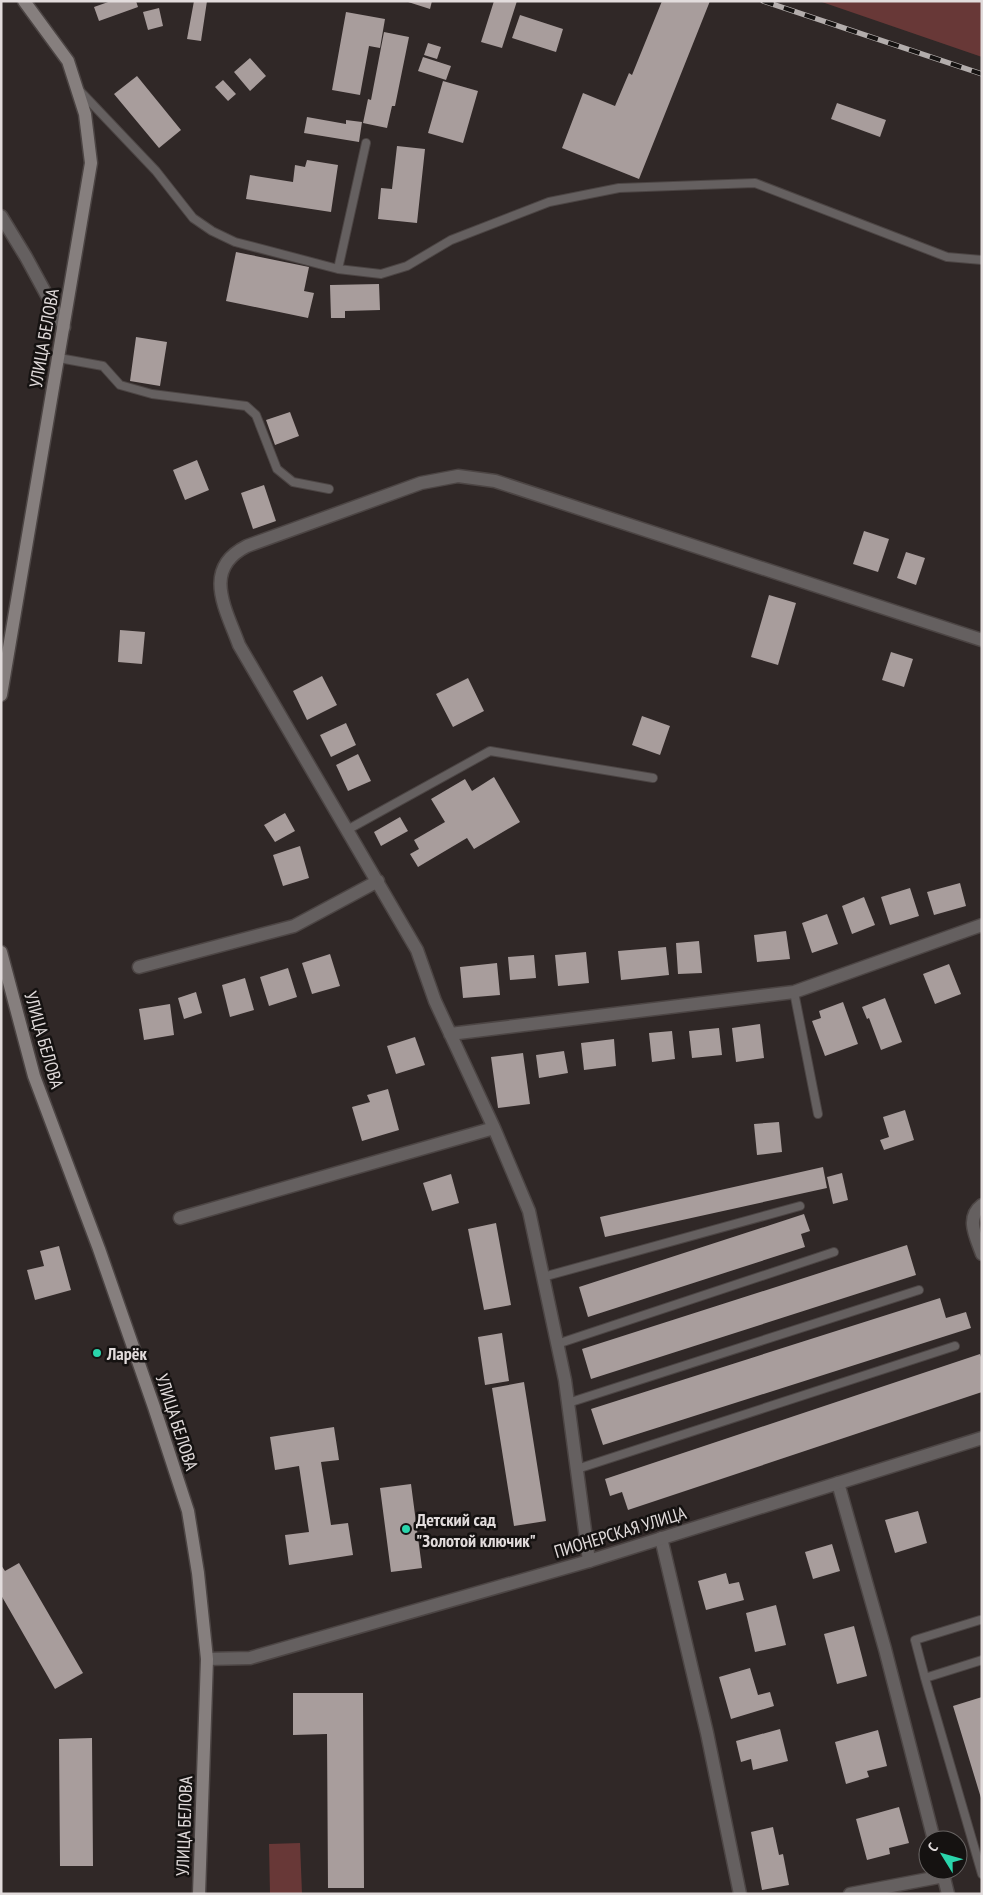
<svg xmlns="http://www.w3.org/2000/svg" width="983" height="1895" viewBox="0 0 983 1895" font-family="'PT Sans Narrow',sans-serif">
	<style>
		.green { fill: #683837 }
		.building { fill: #a89d9c }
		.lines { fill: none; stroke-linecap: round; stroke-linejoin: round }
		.service-casing { stroke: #4c4544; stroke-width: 10 }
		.minor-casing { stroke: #4c4544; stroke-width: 15 }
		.tertiary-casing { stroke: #4c4544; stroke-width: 15 }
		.secondary-casing { stroke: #4c4544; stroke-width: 15 }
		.service { stroke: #656060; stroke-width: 8 }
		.minor { stroke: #656060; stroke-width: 12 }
		.tertiary { stroke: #656060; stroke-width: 12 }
		.secondary { stroke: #867f7e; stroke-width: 12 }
		.rail-casing { stroke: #b3adac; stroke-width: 5.5 }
		.rail { stroke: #151211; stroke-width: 4; stroke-dasharray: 11; stroke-linecap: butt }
		.poi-dot { fill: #2ad5ac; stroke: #151211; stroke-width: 2 }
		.labels { text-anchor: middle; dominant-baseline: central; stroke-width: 5; stroke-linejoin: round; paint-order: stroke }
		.street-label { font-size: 18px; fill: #e2dcdc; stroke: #151211 }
		.poi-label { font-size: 18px; font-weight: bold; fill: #e2dcdc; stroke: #151211; text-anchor: start }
	</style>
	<rect width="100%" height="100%" fill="#302827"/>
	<!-- green -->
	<path class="green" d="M819 1H982V57Z
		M300 1843 302 1894H270L269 1844Z"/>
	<!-- building -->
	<path class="building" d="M111 1H136L138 7 99 21 94 7Z
		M194 1H207L201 41 187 39Z
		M405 1H432L430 9Z
		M494 1H517L502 48 481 42Z
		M662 1H710L639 179 562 148 583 93 615 106 629 73 632 75Z
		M159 8 163 26 148 30 143 12Z
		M346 12 385 19 380 48 369 46 360 95 332 90Z
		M520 15 563 29 556 52 512 38Z
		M384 32 409 37 395 106H392L387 128 363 123 368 99 371 100Z
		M428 43 441 47 437 59 424 55Z
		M423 57 451 66 446 80 418 71Z
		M250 58 266 76 250 91 234 72Z
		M137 76 181 130 159 148 114 94Z
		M223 80 236 94 228 101 215 87Z
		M443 81 478 91 463 143 428 133Z
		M837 103 886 120 880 137 831 119Z
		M307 117 346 124V120L362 122 359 142 304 133Z
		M397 146 425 149 417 223 378 219 381 188 392 189Z
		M307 160 338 165 331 212 246 199 250 175 293 182 295 165 305 167Z
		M236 252 309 267 304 291 314 293 308 318 226 301Z
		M379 284 380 310 345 311V318H331L330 285Z
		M136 337 167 342 160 386 130 381Z
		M290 412 299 436 275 445 266 420Z
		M197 460 209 490 185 500 173 470Z
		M264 485 276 521 253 529 241 493Z
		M864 531 889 539 878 572 853 564Z
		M906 552 925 558 916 585 897 578Z
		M769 595 796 603 778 665 751 657Z
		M120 630 145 632 142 664 118 662Z
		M891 652 913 659 904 687 882 680Z
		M322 676 337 705 307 720 293 691Z
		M468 678 484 711 453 727 436 694Z
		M642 716 670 726 660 755 632 745Z
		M346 723 356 745 331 757 320 735Z
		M358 754 371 781 348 791 336 765Z
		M494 777 520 822 474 849 467 838 418 867 410 854 419 849 414 840 445 822 431 799 465 779 472 791Z
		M285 813 295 831 275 842 264 825Z
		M400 817 408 831 381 846 374 832Z
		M300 846 309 878 283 886 273 855Z
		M960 883 966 906 934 915 927 892Z
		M910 888 919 916 890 925 881 897Z
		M864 897 875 925 852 934 842 906Z
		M827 914 838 944 812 953 802 923Z
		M786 931 790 959 757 962 754 935Z
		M699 941 702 973 678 974 676 943Z
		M666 947 669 975 621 980 618 951Z
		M586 952 589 983 558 986 555 955Z
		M330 954 340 986 312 994 302 963Z
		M534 955 536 978 510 980 508 957Z
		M497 963 500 995 463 998 460 967Z
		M949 964 961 994 935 1004 923 974Z
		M288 968 297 997 269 1006 260 977Z
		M245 978 254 1010 230 1017 222 985Z
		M196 992 202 1013 184 1019 178 998Z
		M885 998 902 1042 881 1050 869 1018 867 1019 862 1007Z
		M843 1002 858 1044 825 1056 812 1021 821 1018 819 1011Z
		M170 1004 174 1035 144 1040 139 1009Z
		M760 1024 764 1058 736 1062 732 1028Z
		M719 1028 722 1055 692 1058 689 1031Z
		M672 1031 675 1059 652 1062 649 1033Z
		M415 1037 425 1065 396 1074 387 1046Z
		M614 1039 616 1066 584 1070 581 1043Z
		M564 1051 568 1073 539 1078 536 1055Z
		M523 1053 530 1104 498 1108 491 1057Z
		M388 1089 399 1130 362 1141 352 1107 370 1102 367 1095Z
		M905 1110 914 1140 884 1150 880 1140 889 1137 883 1117Z
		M779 1122 782 1152 757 1155 754 1124Z
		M823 1167 827 1188 605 1237 600 1217Z
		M842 1173 848 1200 833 1204 827 1177Z
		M451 1174 459 1203 432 1211 423 1183Z
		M804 1214 810 1231 801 1234 805 1247 588 1317 579 1287Z
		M496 1223 511 1305 484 1310 468 1229Z
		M907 1245 916 1275 591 1379 582 1349Z
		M59 1246 71 1290 35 1300 27 1270 44 1266 40 1251Z
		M940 1298 946 1318 966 1312 971 1328 603 1445 591 1409Z
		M502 1333 509 1381 485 1385 478 1337Z
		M980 1354 982 1360V1392L628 1510 622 1492 610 1496 605 1479Z
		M524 1382 546 1521 514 1526 492 1388Z
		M334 1427 339 1460 321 1462 331 1525 348 1523 353 1555 289 1565 285 1535 309 1532 299 1466 275 1470 270 1437Z
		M411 1484 422 1568 391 1572 380 1488Z
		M918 1511 927 1543 895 1553 885 1520Z
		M832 1544 840 1571 813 1579 805 1552Z
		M19 1563 83 1673 55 1689 1 1595V1565L5 1571Z
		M726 1573 729 1584 739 1582 744 1600 706 1610 698 1581Z
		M776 1605 786 1645 755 1652 746 1613Z
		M854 1626 867 1676 837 1684 824 1634Z
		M750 1668 758 1695 770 1692 774 1706 731 1719 719 1677Z
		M293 1693H363L364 1888H328L327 1734 293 1735Z
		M982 1697V1798H981L953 1706Z
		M780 1729 788 1761 753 1770 751 1759 741 1762 736 1741Z
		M878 1730 887 1766 867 1771 869 1777 846 1784 835 1742Z
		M92 1738 93 1866H60L59 1739Z
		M899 1807 909 1843 889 1848 890 1854 867 1860 856 1819Z
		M773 1827 779 1855 783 1854 789 1885 762 1890 751 1832Z"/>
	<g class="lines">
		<defs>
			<path id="service" d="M80 91 156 171 193 218 212 231 235 242 338 269 366 143
				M338 269 381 274 407 266 451 240 549 202 619 188 755 183 947 257 982 260
				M59 358 103 366 120 385 152 394 246 406 256 415 277 469 293 482 329 489
				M347 830 490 751 653 778
				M794 992 818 1114
				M543 1277 800 1206
				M557 1344 834 1252
				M568 1403 919 1290
				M577 1469 955 1346
				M982 1660 925 1678 982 1874
				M925 1678 915 1640 980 1620"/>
			<path id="minor" d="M1 216 26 257 64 327
				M139 967 294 926 378 881
				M450 1034 794 992 982 925
				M982 1205C965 1218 976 1237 982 1254
				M180 1218 494 1128
				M838 1483 885 1649 934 1840
				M661 1538 707 1733 740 1894
				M589 1561 565 1380 529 1211 494 1128 435 1001 417 950 239 645C226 609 201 569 247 546L421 483 458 476 495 481 982 640
				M942 1870 948 1894
				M850 1894 944 1876"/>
			<path id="tertiary" d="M207 1659 250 1658 589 1561 982 1438"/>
			<path id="secondary" d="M1 695 91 163 85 114 68 61 24 1
				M1 952 34 1076 99 1249 154 1407 188 1511 198 1573 207 1659 199 1894"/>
		</defs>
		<!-- service casing -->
		<use href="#service" class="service-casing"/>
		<!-- minor casing -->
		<use href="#minor" class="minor-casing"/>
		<!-- tertiary casing -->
		<use href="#tertiary" class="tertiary-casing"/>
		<!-- secondary casing -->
		<use href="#secondary" class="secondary-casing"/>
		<!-- service -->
		<use href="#service" class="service"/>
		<!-- minor -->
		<use href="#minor" class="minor"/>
		<!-- tertiary -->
		<use href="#tertiary" class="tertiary"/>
		<!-- secondary -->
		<use href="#secondary" class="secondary"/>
		<defs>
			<path id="rail" d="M763 1 982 74"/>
		</defs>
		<!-- rail casing -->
		<use href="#rail" class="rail-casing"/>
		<!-- rail -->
		<use href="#rail" class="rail"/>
	</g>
	<!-- markers -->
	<g class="poi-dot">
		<circle cx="97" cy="1353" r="5"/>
		<circle cx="406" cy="1529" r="5"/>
	</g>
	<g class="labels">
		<!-- street labels -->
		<g class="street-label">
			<text transform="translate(44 338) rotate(-80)">УЛИЦА БЕЛОВА</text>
			<text transform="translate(44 1040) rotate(74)">УЛИЦА БЕЛОВА</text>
			<text transform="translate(177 1422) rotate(72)">УЛИЦА БЕЛОВА</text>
			<text transform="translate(620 1532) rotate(-17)">ПИОНЕРСКАЯ УЛИЦА</text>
			<text transform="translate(184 1826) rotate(-88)">УЛИЦА БЕЛОВА</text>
		</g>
		<!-- poi labels -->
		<g class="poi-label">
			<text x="107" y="1353">Ларёк</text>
			<text x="416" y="1519">Детский сад<tspan x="416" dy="21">"Золотой ключик"</tspan></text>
		</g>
	</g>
	<!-- border -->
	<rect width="983" height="1895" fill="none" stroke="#e2dcdc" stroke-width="5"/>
	<!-- north arrow -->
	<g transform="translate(943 1855) rotate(307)"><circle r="24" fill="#151211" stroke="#676362"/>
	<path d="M0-4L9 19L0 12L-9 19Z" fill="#2ad5ac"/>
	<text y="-8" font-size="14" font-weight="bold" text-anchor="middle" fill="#e2dcdc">С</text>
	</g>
</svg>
